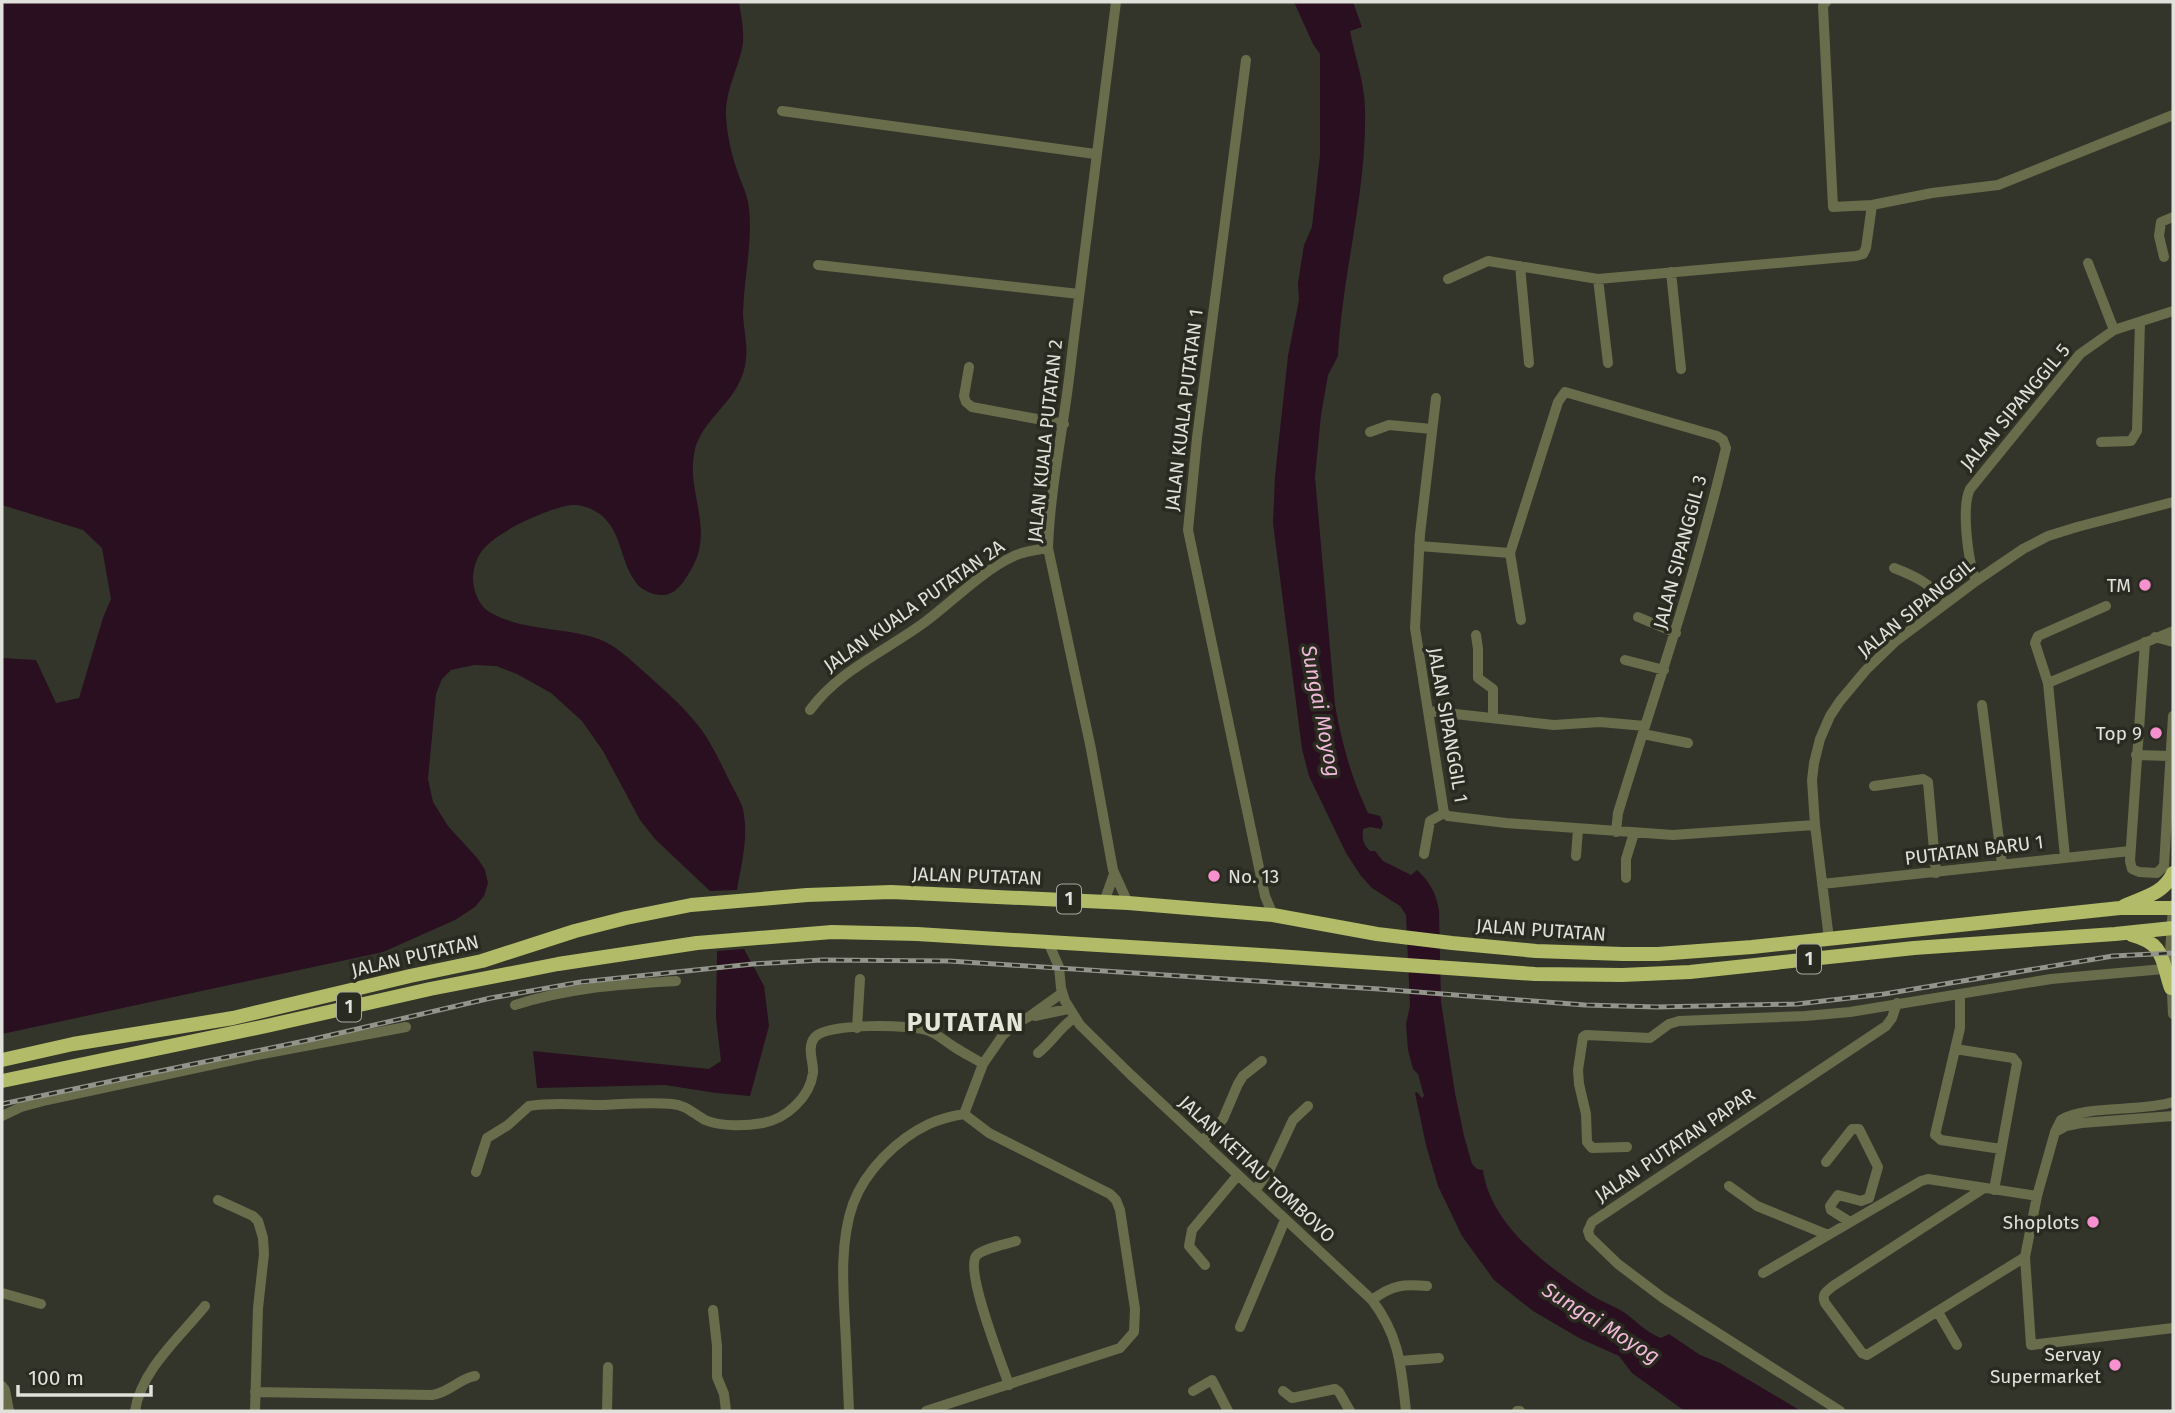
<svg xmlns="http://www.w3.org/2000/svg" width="2175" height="1413" viewBox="0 0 2175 1413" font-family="'Fira Sans',sans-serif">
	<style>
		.water { fill: #290f1f }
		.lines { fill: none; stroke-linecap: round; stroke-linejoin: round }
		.minor { stroke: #696d4c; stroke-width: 10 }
		.highway { stroke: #b2bb67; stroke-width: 14 }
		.rail-casing { stroke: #93958c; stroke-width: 5 }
		.rail { stroke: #292b20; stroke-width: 2.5; stroke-dasharray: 8; stroke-linecap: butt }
		.poi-dot { fill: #f690cf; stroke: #292b20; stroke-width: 2.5 }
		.labels { text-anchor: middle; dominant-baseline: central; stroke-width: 7; stroke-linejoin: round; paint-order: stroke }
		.shield { fill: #292b20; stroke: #a8aaa2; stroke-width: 2 }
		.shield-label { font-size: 18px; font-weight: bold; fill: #dfe1da }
		.street-label { font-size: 19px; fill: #dfe1da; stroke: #292b20 }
		.poi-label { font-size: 19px; fill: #dfe1da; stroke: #292b20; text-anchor: end }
		.water-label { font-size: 21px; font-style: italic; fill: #f2b8da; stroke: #292b20 }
		.district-label { font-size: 26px; font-weight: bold; letter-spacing: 2px; fill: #e4e6d8; stroke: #292b20 }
	</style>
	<rect width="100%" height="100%" fill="#33352a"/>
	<!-- water -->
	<path class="water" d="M2 2H739C741 15 744 29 743 43 739 68 725 90 726 116 727 134 731 153 737 170 740 180 746 191 748 202 754 237 744 276 743 312 743 327 748 344 746 359 742 402 700 417 694 454 687 492 714 529 692 568 682 585 673 601 651 593 646 591 638 587 635 581 619 559 622 526 595 511 590 508 581 505 575 505 553 505 490 534 480 554 475 561 473 572 473 580 474 594 480 608 493 614 525 631 565 627 599 639 615 645 631 660 643 671 662 688 681 704 697 724 711 741 721 764 731 784 736 794 743 804 744 815 748 840 741 866 737 890L710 891 655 839 640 820 603 751 582 721 551 693 517 674 496 666 474 665 451 670 442 679 436 694 428 779 433 802 448 826 478 859 485 870 488 883 484 896 475 907 455 920 383 952 2 1034V658L36 660 56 703 79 698 103 618 111 599 102 548 83 530 2 505Z
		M1294 2H1353L1362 27 1350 31C1355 58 1365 83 1365 110 1367 193 1342 273 1338 356L1328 375 1321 415 1315 477 1335 705C1342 743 1351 778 1368 813L1380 816 1383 824 1381 829 1370 827 1363 829C1362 839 1363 844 1370 851H1375L1383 861 1411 875 1417 870C1430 882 1436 893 1439 910L1441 1002 1455 1093 1464 1136 1472 1164 1477 1169 1483 1170C1490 1225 1549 1268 1593 1296 1602 1302 1612 1305 1622 1311 1636 1320 1645 1332 1661 1338L1669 1334 1700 1355 1720 1363 1801 1411H1685L1682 1409 1632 1373 1619 1356 1581 1339 1533 1311 1494 1280 1462 1236 1438 1186 1426 1145 1415 1093 1417 1092 1422 1098 1424 1096 1418 1074 1413 1069 1408 1050 1406 1024 1410 1006 1406 915 1400 906 1372 888 1361 876 1346 853 1309 776 1302 749 1273 523 1275 476 1288 356 1299 300 1298 283 1304 245 1312 227 1320 155V54L1313 44Z
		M744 949 764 986 769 1026 750 1096 716 1093 665 1085 537 1088 533 1051 709 1069 721 1061 716 1018 717 951Z"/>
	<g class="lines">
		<!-- minor -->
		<path class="minor" d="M1116 2C1100 127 1084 253 1069 379 1062 435 1050 491 1048 548L1091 749 1113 870 1128 903
			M1826 2 1823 6 1833 207 1872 205 1932 193 1998 185 2173 115
			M1246 60 1197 438 1188 530 1265 896 1273 915
			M782 111 1095 154
			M2164 257 2159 236 2161 222 2173 217
			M2088 263 2114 330
			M818 265 1079 294
			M1520 266 1529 363
			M1671 272 1681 369
			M1448 279 1488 261 1598 279 1856 256 1863 254 1866 248 1872 205
			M1598 279 1608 363
			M969 367 964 396 966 402 972 407 1064 424
			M1436 398 1420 534 1415 628 1444 813
			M1370 432 1389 425 1432 429
			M2101 442 2131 441 2137 431 2140 322
			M1419 546 1510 553 1558 402 1565 392 1717 436 1723 440 1726 448C1697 572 1655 691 1618 813L1616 832
			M1510 553 1521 620
			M1894 568C1918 577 1929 584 1947 602
			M1976 581C1968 562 1961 507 1970 489L2080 354 2114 330 2173 311
			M1638 617 1676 633
			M1476 635 1478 649V678L1493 689V718
			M2155 637 2173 642
			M2145 642 2130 861 2132 869 2139 872 2157 873 2164 866 2173 716
			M1625 660 1664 670
			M2048 683 2173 631
			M1982 705 2002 864
			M810 710C838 671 887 650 925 622 952 602 982 571 1012 557 1023 551 1036 550 1048 548
			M1428 711 1554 725 1600 722 1645 726
			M1643 734 1688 743
			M2136 755 2170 756
			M1874 786 1923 779 1928 782 1936 873
			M1444 813 1448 816 1506 823 1673 835 1815 825
			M1424 854 1430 821 1444 813
			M1576 856 1578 829
			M2065 857 2048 683 2035 643 2038 636 2106 606
			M1626 878V859L1634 833
			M1822 884 2130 851
			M1104 902 1114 874
			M2173 905 2170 953 2173 1014
			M1829 939 1815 825 1812 780 1814 763 1820 739 1830 716 1840 701 1866 670 1896 641 1976 581 2023 549 2048 536 2077 527 2173 502
			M1048 942 1059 967 1061 988 1065 1001 1080 1025 1131 1075 1372 1300C1400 1337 1401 1367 1406 1411
			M1960 994V1028L1935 1135 1941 1140 2001 1149
			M515 1005C571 987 618 985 676 981
			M1035 1016 1068 1009
			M857 1028 860 979
			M1955 1049 2013 1058 2017 1063 1994 1190
			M1038 1053C1052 1042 1060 1027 1074 1018
			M2173 1102C2143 1112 2083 1105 2061 1120L2055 1132 2037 1196 2025 1257 2031 1345 2173 1328
			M964 1114 983 1064 1003 1035 1014 1025 1030 1016 1062 993
			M2 1116 21 1107 47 1100 252 1056 406 1027
			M2055 1132 2066 1126 2081 1123 2173 1116
			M1202 1141 1223 1119 1238 1084 1243 1076 1262 1061
			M1627 1147 1592 1148 1587 1142 1586 1114 1579 1084 1578 1070 1583 1037 1586 1035 1650 1038 1669 1024 1679 1021 1805 1016 1850 1012 2051 979 2164 969
			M1826 1162 1852 1129H1859L1878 1167 1869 1198 1861 1201 1838 1195 1830 1206 1831 1210 1850 1222
			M476 1172 487 1138 508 1125 529 1106C553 1102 579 1105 603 1105 626 1104 650 1102 672 1104 686 1105 694 1114 705 1120 722 1127 746 1126 763 1123 786 1119 810 1097 813 1073 814 1062 806 1047 815 1037 827 1023 912 1024 929 1031 939 1035 946 1042 956 1048 965 1054 974 1058 983 1064
			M1729 1186 1757 1206 1828 1235
			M1984 1188 1833 1286C1827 1291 1821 1294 1825 1303L1862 1353 1867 1355 2025 1257
			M1255 1191 1270 1169 1293 1120 1308 1106
			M218 1200 253 1216 258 1221 263 1238 264 1254 258 1308 255 1411
			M1205 1265 1189 1246 1192 1230 1238 1175
			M1763 1273 1921 1181 1928 1179 2037 1196
			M2 1293 41 1304
			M1372 1300C1392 1285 1403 1284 1427 1286
			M713 1310 717 1346V1377L724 1394 726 1411
			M1938 1312 1957 1345
			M1240 1327 1285 1220
			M1400 1361 1439 1358
			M1009 1385C1002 1364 965 1272 976 1256 981 1249 1007 1244 1016 1241
			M2 1386 5 1390 9 1411
			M1193 1391 1212 1380 1228 1411
			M1283 1391 1292 1398 1335 1389 1339 1392 1350 1411
			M255 1392 432 1395C449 1393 460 1378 475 1376
			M135 1411C141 1370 180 1337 205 1306
			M607 1411 608 1367
			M849 1411C848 1388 847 1365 846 1342 844 1298 838 1246 853 1204 865 1171 897 1139 929 1124 940 1119 952 1116 964 1114
			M926 1411 1120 1348 1134 1332 1135 1309 1120 1210 1116 1200 1110 1194 989 1133 964 1114
			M1517 1411H1520
			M1840 1411 1663 1298 1618 1264 1590 1237 1588 1231 1592 1222 1886 1026 1892 1018 1897 1003"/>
		<!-- highway -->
		<path class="highway" d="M2124 906C2143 897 2164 894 2173 873
			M2132 935C2165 944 2161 959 2171 988
			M2 1060 73 1044 233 1018 410 976 482 961 575 931 626 918 691 905 807 895 891 892 1128 903 1273 915 1377 934 1452 943 1536 951 1623 954H1658L1752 947 2120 908H2173
			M2 1081 271 1025 430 989 558 964 697 943 832 932 917 934 1261 955 1535 974 1622 975 1690 972 1914 948 2115 934 2173 928"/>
		<defs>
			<path id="rail" d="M2 1104 314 1039 491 998 581 982 753 964 822 960 949 961 1379 989 1585 1005 1657 1007 1797 1004 1884 994 2113 956 2173 953"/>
		</defs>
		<!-- rail casing -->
		<use href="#rail" class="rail-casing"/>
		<!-- rail -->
		<use href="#rail" class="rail"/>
	</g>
	<!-- markers -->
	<g class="poi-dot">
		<circle cx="2145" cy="585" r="7"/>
		<circle cx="2156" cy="733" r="7"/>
		<circle cx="1214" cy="876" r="7"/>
		<circle cx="2093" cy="1222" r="7"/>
		<circle cx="2115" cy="1365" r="7"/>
	</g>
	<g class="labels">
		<!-- shield labels -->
		<g class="shield">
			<rect x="1057" y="884.5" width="24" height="29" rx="5"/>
			<rect x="1797" y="944.5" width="24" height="29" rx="5"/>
			<rect x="337" y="992.5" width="24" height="29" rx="5"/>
		</g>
		<g class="shield-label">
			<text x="1069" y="899">1</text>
			<text x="1809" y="959">1</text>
			<text x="349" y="1007">1</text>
		</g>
		<!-- street labels -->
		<g class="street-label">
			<text transform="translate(2015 407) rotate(-50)">JALAN SIPANGGIL 5</text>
			<text transform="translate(1184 410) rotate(-83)">JALAN KUALA PUTATAN 1</text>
			<text transform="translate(1045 441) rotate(-84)">JALAN KUALA PUTATAN 2</text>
			<text transform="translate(1680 552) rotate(-75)">JALAN SIPANGGIL 3</text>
			<text transform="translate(914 606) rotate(-35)">JALAN KUALA PUTATAN 2A</text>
			<text transform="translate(1916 608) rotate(-39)">JALAN SIPANGGIL</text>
			<text transform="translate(1448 725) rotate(80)">JALAN SIPANGGIL 1</text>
			<text transform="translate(1974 850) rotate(-7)">PUTATAN BARU 1</text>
			<text transform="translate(977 876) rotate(2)">JALAN PUTATAN</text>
			<text transform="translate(1541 930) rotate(4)">JALAN PUTATAN</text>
			<text transform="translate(415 956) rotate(-13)">JALAN PUTATAN</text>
			<text transform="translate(1675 1145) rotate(-34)">JALAN PUTATAN PAPAR</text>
			<text transform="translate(1257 1169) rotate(43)">JALAN KETIAU TOMBOVO</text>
		</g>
		<!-- poi labels -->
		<g class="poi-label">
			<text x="2131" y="585">TM</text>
			<text x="2142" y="733">Top 9</text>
			<text x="1228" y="876" text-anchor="start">No. 13</text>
			<text x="2079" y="1222">Shoplots</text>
			<text x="2101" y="1354">Servay<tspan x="2101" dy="22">Supermarket</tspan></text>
		</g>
		<!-- water labels -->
		<g class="water-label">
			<text transform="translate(1321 711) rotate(79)">Sungai Moyog</text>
			<text transform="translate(1601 1323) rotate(32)">Sungai Moyog</text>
		</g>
		<!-- district labels -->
		<g class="district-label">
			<text x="966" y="1022">PUTATAN</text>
		</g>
	</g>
	<!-- border -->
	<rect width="2175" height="1413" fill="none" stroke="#dfe1da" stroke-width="7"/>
	<!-- scale -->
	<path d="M18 1385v10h133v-10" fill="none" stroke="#dfe1da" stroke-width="3.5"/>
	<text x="28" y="1385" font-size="21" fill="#dfe1da" stroke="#292b20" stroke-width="5" paint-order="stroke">100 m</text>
</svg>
